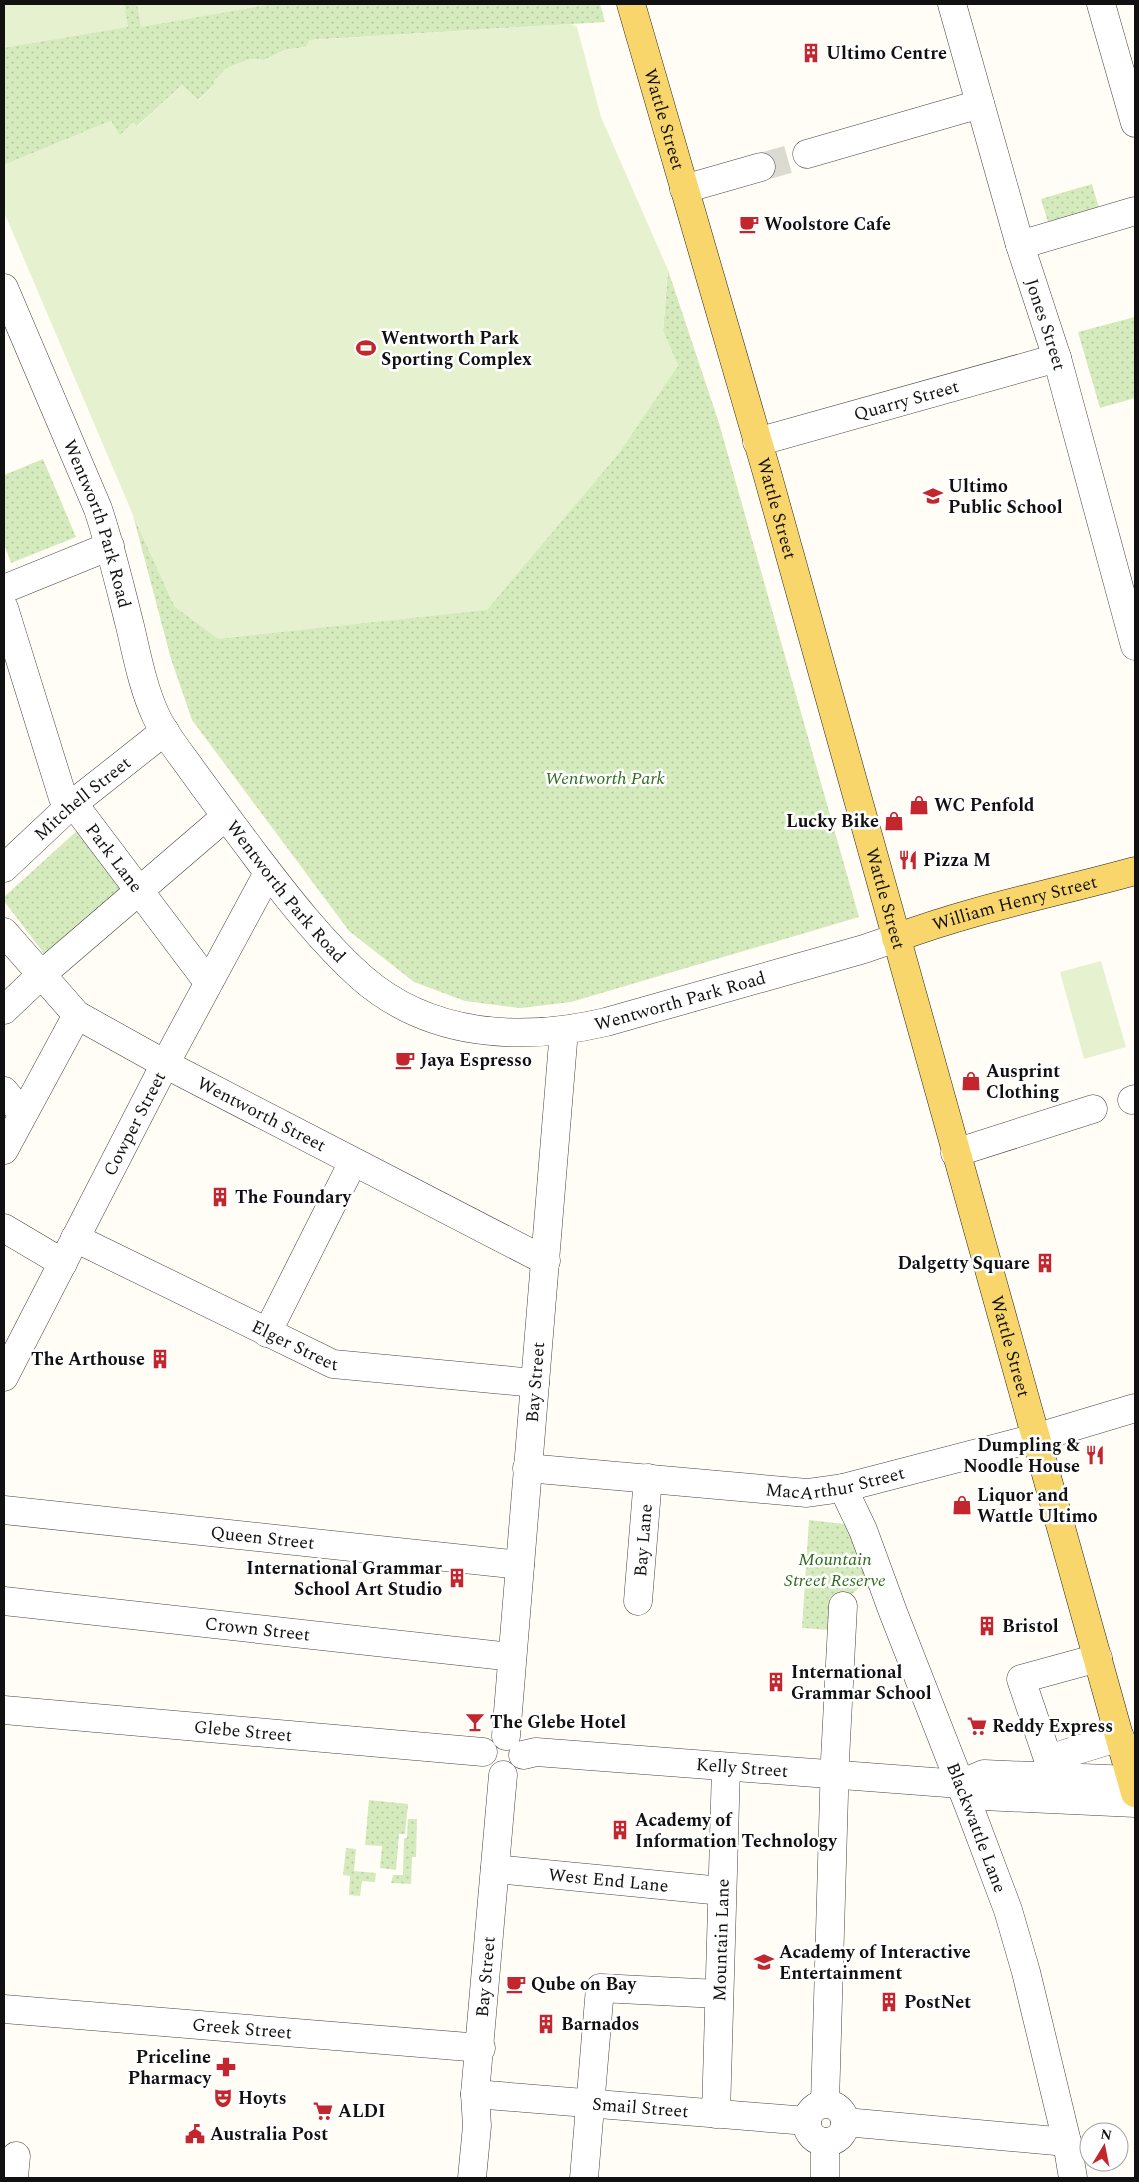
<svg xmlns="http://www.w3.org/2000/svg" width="1139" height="2182" viewBox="0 0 1139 2182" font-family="Spectral,serif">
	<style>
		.grass { fill: url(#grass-dots) }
		.pitch { fill: #e6f2cf }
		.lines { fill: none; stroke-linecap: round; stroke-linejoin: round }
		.minor-tunnel { stroke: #dbdad3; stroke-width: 28; stroke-dasharray: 28 14; stroke-linecap: butt }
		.minor-casing { stroke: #444; stroke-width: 29 }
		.major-casing { stroke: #222; stroke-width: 29 }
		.minor { stroke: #fff; stroke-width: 28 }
		.major { stroke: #f9d66b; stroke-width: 28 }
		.labels { text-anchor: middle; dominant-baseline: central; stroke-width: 5; stroke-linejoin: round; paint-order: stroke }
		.poi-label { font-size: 18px; font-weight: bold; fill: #111; stroke: #fff; text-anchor: start }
		.street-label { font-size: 18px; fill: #111; stroke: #fff }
		.park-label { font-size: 18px; font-style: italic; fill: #2f6b1f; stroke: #fff }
	</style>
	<defs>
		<pattern id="grass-dots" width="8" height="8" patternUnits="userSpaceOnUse" patternTransform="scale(1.25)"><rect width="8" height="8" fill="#d5ebbd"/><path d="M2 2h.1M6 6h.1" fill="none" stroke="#b6c8a1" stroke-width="1.8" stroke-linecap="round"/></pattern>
	</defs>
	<rect width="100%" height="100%" fill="#fffdf5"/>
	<!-- grass -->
	<path class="grass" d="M4 4H600L605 22 310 40 306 47 285 50 264 60 249 59 215 84 198 100 182 85 136 127 133 122 120 136 111 121 4 165Z
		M1092 184 1101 215 1050 229 1041 199Z
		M668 270 719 423 859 917 571 1002 521 1008 465 1001 414 982 349 931 192 720 171 659 133 515 175 607 678 366 663 331Z
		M1135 317V398L1100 408 1078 332Z
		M43 459 76 537 11 563 4 544V475Z
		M79 829 127 890 49 960 4 901V897Z
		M809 1520 852 1525 874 1589 859 1588 837 1607 829 1630 802 1628Z
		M369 1800 408 1804 405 1834H399L396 1870 380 1868 382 1846 365 1845Z
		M408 1819H417L416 1857H412L411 1884 391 1883 393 1875H403L404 1838H407Z
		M346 1848 356 1849 354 1871 376 1873 375 1882 362 1881 360 1896 349 1895 350 1876 343 1875Z"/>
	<!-- pitch -->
	<path class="pitch" d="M4 4H124L128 27 4 48Z
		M137 4H273L141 27Z
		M571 24 577 27 601 117 668 270 663 331 678 366 620 452 487 610 218 639 175 607 133 515 4 212V165L111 121 120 136 133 122 137 127 182 85 199 100 215 84 213 82 226 68 249 59 264 60 285 50 306 47 310 40Z
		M1101 961 1126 1047 1084 1059 1060 972Z"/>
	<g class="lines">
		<!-- minor-tunnel -->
		<path class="minor-tunnel" d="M761 167 807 154"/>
		<defs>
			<g id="minor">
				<path id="s1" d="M952 4 1020 245 1057 358 1135 646"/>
				<path d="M1101 4 1135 123"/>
				<path d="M807 154 980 104"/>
				<path d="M684 189 761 167"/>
				<path d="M1020 245 1135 211"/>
				<path id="s2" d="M4 288 98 509C111 548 120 587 130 626 137 656 143 688 156 716 164 733 176 748 187 763 209 794 232 824 255 855 286 896 322 942 361 977 429 1037 521 1042 606 1022L864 949 896 938"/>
				<path id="s3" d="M757 442 1057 358"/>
				<path d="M4 589 110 546"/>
				<path id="s4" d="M4 608 63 798 82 815 208 982"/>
				<path id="s5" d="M4 868 70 806 165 731"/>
				<path id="s6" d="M4 932 77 1015 165 1064 546 1261"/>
				<path d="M4 1010 41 975 225 817"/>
				<path d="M4 1091 23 1114"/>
				<path d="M1132 1100 1135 1099"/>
				<path d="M4 1150 77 1015"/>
				<path d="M955 1153 1093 1109"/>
				<path d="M4 1228 63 1263"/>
				<path id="s7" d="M75 1238 333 1364 535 1383"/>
				<path d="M267 1333 353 1162"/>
				<path id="s8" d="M4 1377 165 1064 268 873"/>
				<path id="s9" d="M527 1468 807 1493 843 1488 1035 1438 1135 1408"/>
				<path id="s10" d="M843 1488 863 1530 893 1612 970 1809 1008 1910 1026 1972 1067 2142 1073 2178"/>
				<path id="s11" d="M4 1510 520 1565"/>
				<path id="s12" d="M4 1601 512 1657"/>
				<path id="s13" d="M638 1601 648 1478"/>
				<path d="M1098 1658 1021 1679 1048 1759 1120 1737"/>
				<path id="s14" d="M4 1710 483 1752"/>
				<path id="s15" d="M506 1736 564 1030"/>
				<path id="s16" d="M523 1755 536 1752 960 1784 974 1791"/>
				<path d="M960 1784 984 1774 1131 1780"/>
				<path d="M966 1797 983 1796 1135 1803"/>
				<path id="s17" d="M495 1869 722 1891"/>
				<path id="s18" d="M4 2009 481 2048"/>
				<path id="s19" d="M475 2094 807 2121"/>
				<path d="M825 2103 835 1760 843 1606"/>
				<circle cx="826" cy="2123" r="19"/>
				<path id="s20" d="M716 2114 726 1768"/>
				<path d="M845 2122 1067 2142"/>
				<path d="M14 2177 16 2156"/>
				<path id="s21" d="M472 2178 477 2126 475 2094 503 1775"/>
				<path d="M584 2178 600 1988 718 1994"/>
				<path d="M825 2178V2142"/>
			</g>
			<g id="major">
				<path id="s22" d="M631 4 767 473 1135 1793"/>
				<path id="s23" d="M896 938C973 909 1055 893 1135 871"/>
			</g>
		</defs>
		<!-- minor casing -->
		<use href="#minor" class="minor-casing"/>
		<!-- major casing -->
		<use href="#major" class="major-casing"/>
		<!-- minor -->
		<use href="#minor" class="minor"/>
		<!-- major -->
		<use href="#major" class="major"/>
	</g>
	<!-- icons -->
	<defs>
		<symbol id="building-bare" viewBox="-9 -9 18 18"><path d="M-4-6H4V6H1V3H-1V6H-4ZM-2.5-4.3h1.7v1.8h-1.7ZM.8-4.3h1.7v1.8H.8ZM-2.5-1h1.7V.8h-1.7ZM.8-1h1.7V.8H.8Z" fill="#c4262e" stroke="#fff" stroke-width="2.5" paint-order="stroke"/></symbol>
		<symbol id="cafe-bare" viewBox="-9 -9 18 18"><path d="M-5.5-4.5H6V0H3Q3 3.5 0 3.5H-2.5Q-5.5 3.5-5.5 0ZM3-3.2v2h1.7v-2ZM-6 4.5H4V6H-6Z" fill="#c4262e" stroke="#fff" stroke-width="2.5" paint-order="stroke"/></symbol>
		<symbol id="stadium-bare" viewBox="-9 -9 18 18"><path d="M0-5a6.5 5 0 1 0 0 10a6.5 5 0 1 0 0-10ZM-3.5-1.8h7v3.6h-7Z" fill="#c4262e" stroke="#fff" stroke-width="2.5" paint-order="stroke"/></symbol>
		<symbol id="school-bare" viewBox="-9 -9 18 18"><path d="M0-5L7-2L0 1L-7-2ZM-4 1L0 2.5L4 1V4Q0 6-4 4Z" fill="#c4262e" stroke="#fff" stroke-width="2.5" paint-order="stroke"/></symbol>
		<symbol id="shop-bare" viewBox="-9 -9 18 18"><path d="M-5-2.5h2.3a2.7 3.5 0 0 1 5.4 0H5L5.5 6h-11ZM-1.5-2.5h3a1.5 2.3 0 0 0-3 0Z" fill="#c4262e" stroke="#fff" stroke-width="2.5" paint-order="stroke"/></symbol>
		<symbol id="restaurant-bare" viewBox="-9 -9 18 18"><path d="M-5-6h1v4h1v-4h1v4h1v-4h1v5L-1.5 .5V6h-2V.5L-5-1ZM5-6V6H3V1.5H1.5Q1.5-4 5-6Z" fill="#c4262e" stroke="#fff" stroke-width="2.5" paint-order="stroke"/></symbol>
		<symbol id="bar-bare" viewBox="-9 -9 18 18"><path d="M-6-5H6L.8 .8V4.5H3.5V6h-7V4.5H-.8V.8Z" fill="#c4262e" stroke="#fff" stroke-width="2.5" paint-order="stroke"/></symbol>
		<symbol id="supermarket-bare" viewBox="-9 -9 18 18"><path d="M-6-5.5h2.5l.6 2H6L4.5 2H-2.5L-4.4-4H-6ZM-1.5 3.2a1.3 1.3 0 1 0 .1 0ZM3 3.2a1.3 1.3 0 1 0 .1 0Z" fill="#c4262e" stroke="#fff" stroke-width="2.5" paint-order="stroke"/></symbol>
		<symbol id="pharmacy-bare" viewBox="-9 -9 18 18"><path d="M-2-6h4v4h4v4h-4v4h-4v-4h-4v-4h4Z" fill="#c4262e" stroke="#fff" stroke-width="2.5" paint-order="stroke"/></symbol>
		<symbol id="theatre-bare" viewBox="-9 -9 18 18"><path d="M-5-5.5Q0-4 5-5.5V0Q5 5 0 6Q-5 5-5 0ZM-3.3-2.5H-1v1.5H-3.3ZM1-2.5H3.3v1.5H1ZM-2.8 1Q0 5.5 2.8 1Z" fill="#c4262e" stroke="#fff" stroke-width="2.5" paint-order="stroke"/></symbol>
		<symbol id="civic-bare" viewBox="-9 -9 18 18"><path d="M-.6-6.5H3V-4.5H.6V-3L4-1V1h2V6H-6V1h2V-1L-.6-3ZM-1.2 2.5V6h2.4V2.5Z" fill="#c4262e" stroke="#fff" stroke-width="2.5" paint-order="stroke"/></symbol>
	</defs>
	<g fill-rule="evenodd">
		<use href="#building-bare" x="797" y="39" width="28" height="28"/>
		<use href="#cafe-bare" x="735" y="210" width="28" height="28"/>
		<use href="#stadium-bare" x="352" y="334" width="28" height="28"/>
		<use href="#school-bare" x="919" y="482" width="28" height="28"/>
		<use href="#shop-bare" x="905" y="791" width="28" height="28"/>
		<use href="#shop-bare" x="880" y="807" width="28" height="28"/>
		<use href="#restaurant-bare" x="894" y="846" width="28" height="28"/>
		<use href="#cafe-bare" x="391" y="1046" width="28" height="28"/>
		<use href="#shop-bare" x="957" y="1067" width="28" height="28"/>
		<use href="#building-bare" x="206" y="1183" width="28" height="28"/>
		<use href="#building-bare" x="1031" y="1249" width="28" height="28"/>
		<use href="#building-bare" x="146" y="1345" width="28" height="28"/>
		<use href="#restaurant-bare" x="1081" y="1441" width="28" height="28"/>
		<use href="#shop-bare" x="948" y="1491" width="28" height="28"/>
		<use href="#building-bare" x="443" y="1564" width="28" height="28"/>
		<use href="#building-bare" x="973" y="1612" width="28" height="28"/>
		<use href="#building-bare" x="762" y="1668" width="28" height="28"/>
		<use href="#bar-bare" x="461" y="1708" width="28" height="28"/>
		<use href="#supermarket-bare" x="963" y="1712" width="28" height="28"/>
		<use href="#building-bare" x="606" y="1816" width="28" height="28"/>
		<use href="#school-bare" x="750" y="1948" width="28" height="28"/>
		<use href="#cafe-bare" x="502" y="1970" width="28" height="28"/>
		<use href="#building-bare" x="875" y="1988" width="28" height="28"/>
		<use href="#building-bare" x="532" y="2010" width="28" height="28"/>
		<use href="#pharmacy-bare" x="212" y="2053" width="28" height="28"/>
		<use href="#theatre-bare" x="209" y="2084" width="28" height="28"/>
		<use href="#supermarket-bare" x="309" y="2097" width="28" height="28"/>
		<use href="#civic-bare" x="181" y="2120" width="28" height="28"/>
	</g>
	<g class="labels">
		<!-- poi labels -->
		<g class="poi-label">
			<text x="826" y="53">Ultimo Centre</text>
			<text x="764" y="224">Woolstore Cafe</text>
			<text x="381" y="338">Wentworth Park<tspan x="381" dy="21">Sporting Complex</tspan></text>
			<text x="948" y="486">Ultimo<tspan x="948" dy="21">Public School</tspan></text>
			<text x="934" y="805">WC Penfold</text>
			<text x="879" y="821" text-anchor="end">Lucky Bike</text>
			<text x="923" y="860">Pizza M</text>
			<text x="420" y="1060">Jaya Espresso</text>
			<text x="986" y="1071">Ausprint<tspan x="986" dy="21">Clothing</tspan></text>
			<text x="235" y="1197">The Foundary</text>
			<text x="1030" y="1263" text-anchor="end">Dalgetty Square</text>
			<text x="145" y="1359" text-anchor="end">The Arthouse</text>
			<text x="1080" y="1445" text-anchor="end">Dumpling &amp;<tspan x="1080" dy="21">Noodle House</tspan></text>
			<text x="977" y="1495">Liquor and<tspan x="977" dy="21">Wattle Ultimo</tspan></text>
			<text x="442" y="1568" text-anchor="end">International Grammar<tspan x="442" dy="21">School Art Studio</tspan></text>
			<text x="1002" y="1626">Bristol</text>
			<text x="791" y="1672">International<tspan x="791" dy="21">Grammar School</tspan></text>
			<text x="490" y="1722">The Glebe Hotel</text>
			<text x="992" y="1726">Reddy Express</text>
			<text x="635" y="1820">Academy of<tspan x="635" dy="21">Information Technology</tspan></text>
			<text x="779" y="1952">Academy of Interactive<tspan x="779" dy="21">Entertainment</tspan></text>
			<text x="531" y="1984">Qube on Bay</text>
			<text x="904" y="2002">PostNet</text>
			<text x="561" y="2024">Barnados</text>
			<text x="211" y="2057" text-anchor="end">Priceline<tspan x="211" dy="21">Pharmacy</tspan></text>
			<text x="238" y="2098">Hoyts</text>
			<text x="338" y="2111">ALDI</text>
			<text x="210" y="2134">Australia Post</text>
		</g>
		<!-- street labels -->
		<g class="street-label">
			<text stroke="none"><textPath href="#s22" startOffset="120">Wattle Street</textPath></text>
			<text stroke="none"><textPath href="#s1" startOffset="334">Jones Street</textPath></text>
			<text stroke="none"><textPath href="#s3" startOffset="155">Quarry Street</textPath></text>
			<text stroke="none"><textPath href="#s22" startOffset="525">Wattle Street</textPath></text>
			<text stroke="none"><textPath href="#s2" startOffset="254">Wentworth Park Road</textPath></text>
			<text stroke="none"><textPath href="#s5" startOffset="105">Mitchell Street</textPath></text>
			<text stroke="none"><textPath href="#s4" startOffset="278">Park Lane</textPath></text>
			<text stroke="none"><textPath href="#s2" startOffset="674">Wentworth Park Road</textPath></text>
			<text stroke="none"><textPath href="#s22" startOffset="930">Wattle Street</textPath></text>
			<text stroke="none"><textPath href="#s23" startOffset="124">William Henry Street</textPath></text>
			<text stroke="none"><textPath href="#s2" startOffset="1124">Wentworth Park Road</textPath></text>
			<text stroke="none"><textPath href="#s6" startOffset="320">Wentworth Street</textPath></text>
			<text stroke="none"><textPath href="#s8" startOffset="285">Cowper Street</textPath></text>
			<text stroke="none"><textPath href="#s7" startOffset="245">Elger Street</textPath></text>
			<text stroke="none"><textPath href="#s22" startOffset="1395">Wattle Street</textPath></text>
			<text stroke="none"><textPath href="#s15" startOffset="355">Bay Street</textPath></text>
			<text stroke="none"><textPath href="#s9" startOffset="310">MacArthur Street</textPath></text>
			<text stroke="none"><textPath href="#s11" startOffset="260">Queen Street</textPath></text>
			<text stroke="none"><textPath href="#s13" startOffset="61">Bay Lane</textPath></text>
			<text stroke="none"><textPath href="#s12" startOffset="255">Crown Street</textPath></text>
			<text stroke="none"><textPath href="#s14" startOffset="240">Glebe Street</textPath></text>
			<text stroke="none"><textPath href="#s16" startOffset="220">Kelly Street</textPath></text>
			<text stroke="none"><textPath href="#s10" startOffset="365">Blackwattle Lane</textPath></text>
			<text stroke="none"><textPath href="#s17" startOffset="114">West End Lane</textPath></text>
			<text stroke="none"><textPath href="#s20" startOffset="174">Mountain Lane</textPath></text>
			<text stroke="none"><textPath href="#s21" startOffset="202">Bay Street</textPath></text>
			<text stroke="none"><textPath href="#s18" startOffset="239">Greek Street</textPath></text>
			<text stroke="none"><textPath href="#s19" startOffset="166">Smail Street</textPath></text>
		</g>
		<!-- park labels -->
		<g class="park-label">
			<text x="605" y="778">Wentworth Park</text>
			<text x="835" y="1559">Mountain<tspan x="835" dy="21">Street Reserve</tspan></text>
		</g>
	</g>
	<!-- border -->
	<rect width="1139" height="2182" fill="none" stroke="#111111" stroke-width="10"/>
	<!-- north arrow -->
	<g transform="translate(1104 2147) rotate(10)"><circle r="24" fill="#ffffff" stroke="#a0a0a0"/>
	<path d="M0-4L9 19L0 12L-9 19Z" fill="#c4262e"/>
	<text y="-8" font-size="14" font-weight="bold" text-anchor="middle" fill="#111111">N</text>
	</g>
</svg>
